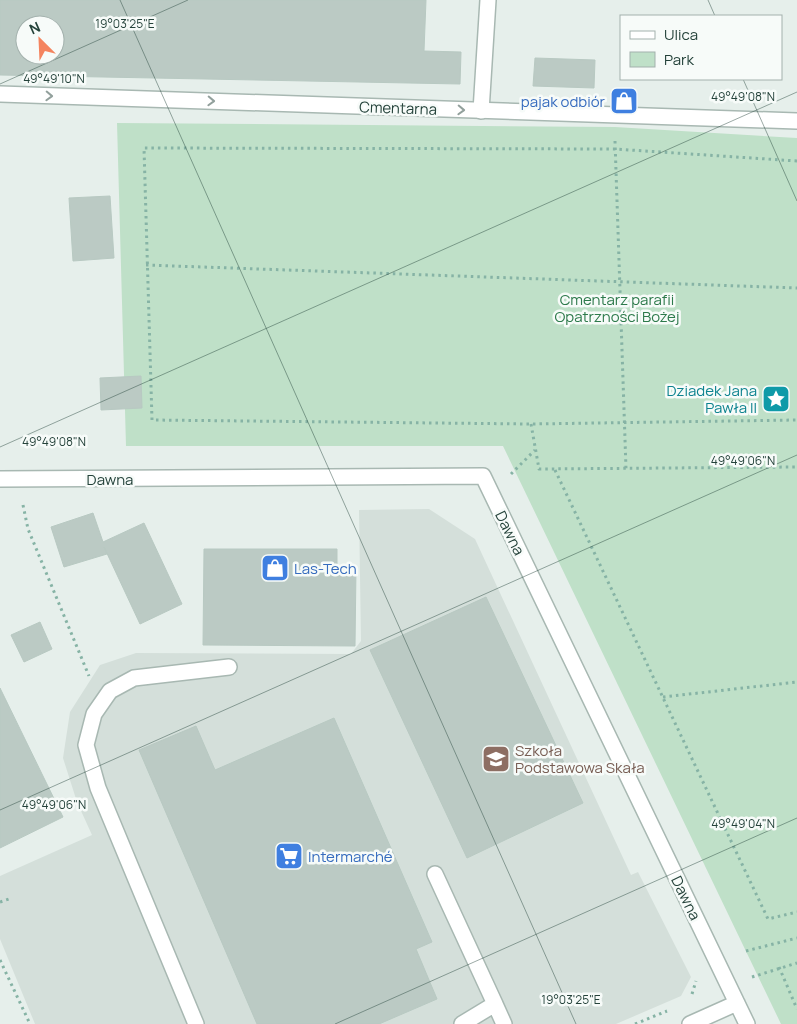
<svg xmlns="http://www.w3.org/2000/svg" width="797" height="1024" viewBox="0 0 797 1024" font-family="Manrope,sans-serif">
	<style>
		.built { fill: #d4dfda }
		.green { fill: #bfe0c8 }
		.building { fill: #bbcac4; stroke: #b8c9c2; fill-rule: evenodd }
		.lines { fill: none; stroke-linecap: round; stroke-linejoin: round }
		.lane-casing { stroke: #a8b8b2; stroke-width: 18 }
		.street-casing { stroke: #a8b8b2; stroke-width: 18 }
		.path { stroke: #86b3a5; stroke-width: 3; stroke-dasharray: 2.5 4; stroke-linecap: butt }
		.lane { stroke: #fff; stroke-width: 15 }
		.street { stroke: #fff; stroke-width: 15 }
		.oneway { stroke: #92a09c }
		.ticks { fill: none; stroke: #24423a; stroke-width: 1; stroke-opacity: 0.45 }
		.labels { text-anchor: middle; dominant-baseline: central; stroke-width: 5; stroke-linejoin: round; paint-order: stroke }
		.shop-label { font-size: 15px; fill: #366cbe; stroke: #f7fbf9; text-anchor: start }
		.street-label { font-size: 15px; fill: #24423a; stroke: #f7fbf9 }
		.park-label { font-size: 15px; fill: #2d7a4b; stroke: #f7fbf9 }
		.culture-label { font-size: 15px; fill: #0d838f; stroke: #f7fbf9; text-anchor: end }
		.education-label { font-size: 15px; fill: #785e54; stroke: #f7fbf9; text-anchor: start }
		.ticks-label { font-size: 12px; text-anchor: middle; fill: #24423a; stroke: #f7fbf9; stroke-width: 5; stroke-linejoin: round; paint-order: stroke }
	</style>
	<rect width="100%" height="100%" fill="#e6efeb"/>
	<!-- built -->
	<path class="built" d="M429 509 475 539 631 875 638 872 691 977 681 996 616 1024H35L0 939V876L92 835 77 802 63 758 70 712 100 665 136 653 351 654 361 641 359 510Z"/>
	<!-- green -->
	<path class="green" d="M117 123 615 127 797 138V1024H781L503 446H126Z"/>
	<!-- building -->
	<path class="building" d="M0 0H426L424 51 461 52 460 84 0 75ZM25 25H55V55H25Z
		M535 58 595 60 594 88 533 86Z
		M110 196 114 258 73 261 69 198Z
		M141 376 142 408 101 410 100 378Z
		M93 513 103 542 144 523 182 604 140 624 104 547 107 554 64 567 51 527Z
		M204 549H337V567H356L355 646 203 645Z
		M486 597 583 803 467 858 370 650Z
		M40 622 52 649 24 662 11 635Z
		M0 688 63 817 0 848Z
		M334 718 432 942 416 949 437 999 379 1024H257L139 750 196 726 215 770Z"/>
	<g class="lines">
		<defs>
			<path id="lane" d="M481 111 488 0
				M435 874 495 1004
				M196 1024 98 788 86 745 94 714 110 691 134 678 229 667
				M462 1024 495 1004 504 1024"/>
			<path id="street" d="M0 94 797 121
				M0 479 483 476 747 1024
				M690 1024 737 1003"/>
		</defs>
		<!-- lane casing -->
		<use href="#lane" class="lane-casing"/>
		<!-- street casing -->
		<use href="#street" class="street-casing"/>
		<!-- path -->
		<path class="path" d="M615 141 626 469
			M797 161 615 149 144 148 152 420 531 424 797 420
			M146 265 797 288
			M531 424 539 469 797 467
			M555 470 768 919 797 912
			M511 474 535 450
			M23 505 28 529 89 676
			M663 697 797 682
			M0 902 12 898
			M746 951 797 938
			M0 960 30 1024
			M779 967 797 1009
			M752 977 797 963
			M692 994 696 981
			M635 1024 667 1011"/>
		<!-- lane -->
		<use href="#lane" class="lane"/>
		<!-- street -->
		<use href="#street" class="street"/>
	</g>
	<!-- one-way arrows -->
	<defs><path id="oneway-chevron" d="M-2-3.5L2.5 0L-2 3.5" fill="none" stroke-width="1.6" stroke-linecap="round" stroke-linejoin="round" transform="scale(1.25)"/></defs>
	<g class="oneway">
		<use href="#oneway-chevron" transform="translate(49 96) rotate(2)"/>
		<use href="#oneway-chevron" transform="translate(211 101) rotate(2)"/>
		<use href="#oneway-chevron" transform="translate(461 110) rotate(2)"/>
	</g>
	<!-- ticks -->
	<path class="ticks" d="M120 0 576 1024M708 0 715 16M743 79 797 201M0 84 188 0M0 447 797 92M0 810 797 455M335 1024 797 818"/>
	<!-- icons -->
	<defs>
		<symbol id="shop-square" viewBox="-11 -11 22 22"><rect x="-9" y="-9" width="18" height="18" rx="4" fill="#3f7fe0" stroke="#f7fbf9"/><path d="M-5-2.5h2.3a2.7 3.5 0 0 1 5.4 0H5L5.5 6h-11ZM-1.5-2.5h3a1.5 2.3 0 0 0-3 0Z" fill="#fff"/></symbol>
		<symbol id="sight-square" viewBox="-11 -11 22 22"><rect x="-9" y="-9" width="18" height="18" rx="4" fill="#0f9aa8" stroke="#f7fbf9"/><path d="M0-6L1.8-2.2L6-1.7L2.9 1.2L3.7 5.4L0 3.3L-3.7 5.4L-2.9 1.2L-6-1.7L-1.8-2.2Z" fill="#fff"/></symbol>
		<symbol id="school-square" viewBox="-11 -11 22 22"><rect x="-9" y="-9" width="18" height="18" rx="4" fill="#8d6e63" stroke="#f7fbf9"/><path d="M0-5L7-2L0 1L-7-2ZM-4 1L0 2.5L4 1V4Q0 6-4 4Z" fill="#fff"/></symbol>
		<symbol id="supermarket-square" viewBox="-11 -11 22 22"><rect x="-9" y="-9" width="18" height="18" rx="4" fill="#3f7fe0" stroke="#f7fbf9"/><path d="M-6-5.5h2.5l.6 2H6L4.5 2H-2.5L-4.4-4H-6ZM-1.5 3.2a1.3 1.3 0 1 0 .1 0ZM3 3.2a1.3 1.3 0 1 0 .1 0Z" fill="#fff"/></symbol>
	</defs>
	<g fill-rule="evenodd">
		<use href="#shop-square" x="608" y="85" width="32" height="32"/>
		<use href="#sight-square" x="760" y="383" width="32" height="32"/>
		<use href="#shop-square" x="259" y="552" width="32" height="32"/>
		<use href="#school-square" x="480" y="743" width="32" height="32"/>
		<use href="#supermarket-square" x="273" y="840" width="32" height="32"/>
	</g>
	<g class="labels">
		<!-- shop labels -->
		<g class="shop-label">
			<text x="605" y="101" text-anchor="end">pajak odbiór</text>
			<text x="294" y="568">Las-Tech</text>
			<text x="308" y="856">Intermarché</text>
		</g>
		<!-- street labels -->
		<g class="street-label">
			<text transform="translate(398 108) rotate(2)">Cmentarna</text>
			<text x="110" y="479">Dawna</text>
			<text transform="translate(510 533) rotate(64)">Dawna</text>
			<text transform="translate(686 898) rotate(64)">Dawna</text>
		</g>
		<!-- park labels -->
		<g class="park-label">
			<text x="617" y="299">Cmentarz parafii<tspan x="617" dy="17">Opatrzności Bożej</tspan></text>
		</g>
		<!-- culture labels -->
		<g class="culture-label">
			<text x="757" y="390">Dziadek Jana<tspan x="757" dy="17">Pawła II</tspan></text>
		</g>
		<!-- education labels -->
		<g class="education-label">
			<text x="515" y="750">Szkoła<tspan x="515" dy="17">Podstawowa Skała</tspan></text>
		</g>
	</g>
	<g class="ticks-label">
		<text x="125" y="28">19°03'25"E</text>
		<text x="54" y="83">49°49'10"N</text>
		<text x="743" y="101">49°49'08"N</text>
		<text x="54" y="446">49°49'08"N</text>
		<text x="743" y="465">49°49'06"N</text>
		<text x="54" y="809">49°49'06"N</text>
		<text x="743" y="828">49°49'04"N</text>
		<text x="571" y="1004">19°03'25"E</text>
	</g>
	<!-- legend -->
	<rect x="620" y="15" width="162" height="65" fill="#f7fbf9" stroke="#a3b1ad"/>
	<rect x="630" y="31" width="25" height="8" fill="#ffffff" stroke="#a3b1ad"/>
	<text x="664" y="40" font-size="15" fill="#24423a">Ulica</text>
	<rect x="630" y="52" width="25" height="15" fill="#bfe0c8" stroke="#a3b1ad"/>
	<text x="664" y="65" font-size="15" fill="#24423a">Park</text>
	<!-- north arrow -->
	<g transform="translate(40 40) rotate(336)"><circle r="24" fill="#f7fbf9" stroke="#a3b1ad"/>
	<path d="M0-4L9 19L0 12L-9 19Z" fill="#f4845f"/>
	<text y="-8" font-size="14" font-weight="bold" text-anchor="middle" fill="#24423a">N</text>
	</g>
</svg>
